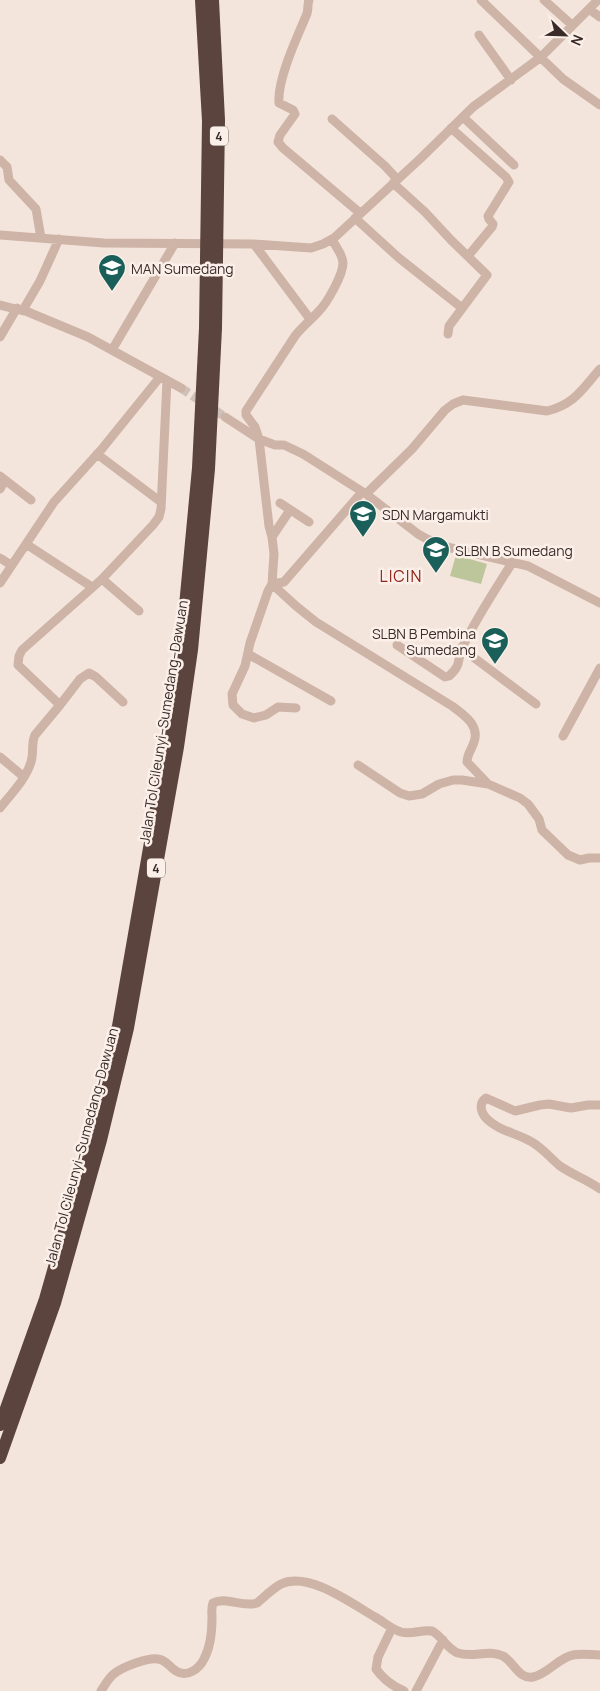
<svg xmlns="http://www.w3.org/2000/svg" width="600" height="1691" viewBox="0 0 600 1691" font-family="Manrope,sans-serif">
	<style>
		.pitch { fill: #bdc59b }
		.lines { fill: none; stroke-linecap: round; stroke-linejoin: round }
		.minor-tunnel { stroke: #cfc0b8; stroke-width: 9; stroke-dasharray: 9 4.5; stroke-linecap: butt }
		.minor { stroke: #ceb3a7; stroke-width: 9 }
		.highway { stroke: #5b433e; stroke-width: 12 }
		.labels { text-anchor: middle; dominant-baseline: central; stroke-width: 5; stroke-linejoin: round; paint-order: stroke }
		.shield { fill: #fbf0e9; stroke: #746662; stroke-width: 1 }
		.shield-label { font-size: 12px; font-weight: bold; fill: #3a2b28 }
		.poi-label { font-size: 14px; fill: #3a2b28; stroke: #fbf0e9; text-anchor: start }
		.street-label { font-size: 14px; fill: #3a2b28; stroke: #fbf0e9 }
		.quarter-label { font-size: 16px; letter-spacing: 1px; fill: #90241a; stroke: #fbf0e9 }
	</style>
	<rect width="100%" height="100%" fill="#f4e5dc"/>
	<!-- pitch -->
	<path class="pitch" d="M456 555 487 564 481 584 450 576Z"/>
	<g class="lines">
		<!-- minor-tunnel -->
		<path class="minor-tunnel" d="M181 388 225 417"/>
		<!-- minor -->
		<path class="minor" d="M309 0C307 5 309 11 306 16 297 37 277 80 279 103L293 110 295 114 280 135 278 142 283 148 360 213
			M481 0 563 79 600 105
			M544 0 572 25
			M589 9 600 17
			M479 35 511 80
			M463 117 514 165
			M332 119 385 166 397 179
			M451 128 506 177 509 182 488 216 489 219 493 224 492 227 468 256
			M0 160 7 167 9 180 36 209 41 238
			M393 183 425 212 451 240 487 275 449 326 448 334
			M355 218 399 258 462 308
			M0 235 104 243 254 244 311 248 323 244 334 238 421 158 473 107 541 57 598 0
			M254 244 310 319
			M0 305 28 312 88 337 181 388
			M23 310 40 281 59 239
			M0 337 17 308
			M112 350 175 243
			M225 417 259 439 275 445H284L303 454 366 494 418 534 427 539 447 547 528 566 600 603
			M97 454 161 502
			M0 476 31 500
			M0 489 5 480
			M366 494 412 449 445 410 453 404 463 400 547 411C575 404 582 389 600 369
			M280 503 309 522
			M290 510 272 537 274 554 272 584 296 606 316 622 452 706C464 715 480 725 474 742 472 749 467 754 467 762L488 784
			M272 537 269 526 259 439 255 427 246 415V411L295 336C302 327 311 320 319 311 327 303 343 275 343 263 343 255 335 246 332 239
			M26 544 92 587
			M0 558 11 565
			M102 579 139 611
			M0 583 54 502 101 450 160 377
			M397 645 445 677 449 676C463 664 456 659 463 646 477 617 495 590 512 563
			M461 648 536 704
			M248 654 331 701
			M60 705 80 679 89 673 96 677 123 702
			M296 708 278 707 266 715 254 718 242 714 233 705 232 694 245 666 250 643 268 591 272 584 284 582 362 492
			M563 736 600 668
			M0 757 24 777
			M358 765 400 793 409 796 422 794 439 784 453 780H462L488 784 520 798 528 804 539 819 542 830 568 855 580 860 589 858H600
			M0 808C11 794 26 779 31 762 34 753 31 743 35 735L60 705 18 665 19 656 22 650 102 579 153 525 159 517 161 509 167 380
			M600 1105H588L571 1108 549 1104 540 1105 515 1111 486 1098C479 1103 480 1111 486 1118 497 1130 516 1133 530 1141 542 1147 550 1158 560 1166 573 1175 588 1180 600 1189
			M392 1628 378 1657 376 1669C384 1680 392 1686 404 1691
			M101 1691C105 1685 109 1677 115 1673 123 1667 148 1657 158 1659 167 1660 169 1667 176 1671 187 1678 199 1669 204 1659 210 1648 212 1631 212 1618 212 1613 211 1609 213 1603 226 1596 242 1608 257 1603 264 1597 272 1589 281 1584 308 1571 351 1603 375 1617 384 1622 391 1629 401 1632 412 1635 422 1629 432 1631 442 1636 447 1649 458 1653 473 1658 488 1649 503 1656 514 1662 519 1680 533 1677 548 1674 558 1658 573 1655 582 1653 591 1655 600 1655
			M416 1691 443 1640"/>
		<!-- highway -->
		<path class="highway" d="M0 1425 45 1299 91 1137 118 1026 167 745 181 648 198 468 205 328 208 121 201 0
			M0 1458 55 1303 101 1140 128 1028 178 747 192 650 209 469 216 328 219 120 213 0"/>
	</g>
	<!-- icons -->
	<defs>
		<symbol id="school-pin" viewBox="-11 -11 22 30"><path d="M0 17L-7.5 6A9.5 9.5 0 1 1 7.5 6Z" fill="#1a5f59" stroke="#fbf0e9"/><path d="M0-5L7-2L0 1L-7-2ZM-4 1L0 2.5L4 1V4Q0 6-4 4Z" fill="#fff"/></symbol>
	</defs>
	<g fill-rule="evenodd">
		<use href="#school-pin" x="96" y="252" width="32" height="43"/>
		<use href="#school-pin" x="347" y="498" width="32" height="43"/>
		<use href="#school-pin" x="420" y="534" width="32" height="43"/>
		<use href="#school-pin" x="479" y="625" width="32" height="43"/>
	</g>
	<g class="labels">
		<!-- shield labels -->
		<g class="shield">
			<rect x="210" y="126.5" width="18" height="19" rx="4"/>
			<rect x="147" y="858.5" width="18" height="19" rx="4"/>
		</g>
		<g class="shield-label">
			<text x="219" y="136">4</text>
			<text x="156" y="868">4</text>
		</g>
		<!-- poi labels -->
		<g class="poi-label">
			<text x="131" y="268">MAN Sumedang</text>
			<text x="382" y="514">SDN Margamukti</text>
			<text x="455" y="550">SLBN B Sumedang</text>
			<text x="476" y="633" text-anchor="end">SLBN B Pembina<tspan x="476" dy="16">Sumedang</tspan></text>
		</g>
		<!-- street labels -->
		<g class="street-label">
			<text transform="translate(163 722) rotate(-81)">Jalan Tol Cileunyi–Sumedang–Dawuan</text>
			<text transform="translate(81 1147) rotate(-75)">Jalan Tol Cileunyi–Sumedang–Dawuan</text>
		</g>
		<!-- quarter labels -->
		<g class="quarter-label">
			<text x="401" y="576">LICIN</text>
		</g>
	</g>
	<!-- north arrow -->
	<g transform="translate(565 35) rotate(113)" stroke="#fbf0e9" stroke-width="4" paint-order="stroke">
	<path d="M0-4L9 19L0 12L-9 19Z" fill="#3a2b28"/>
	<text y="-8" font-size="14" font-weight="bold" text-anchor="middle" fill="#3a2b28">N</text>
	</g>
</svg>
